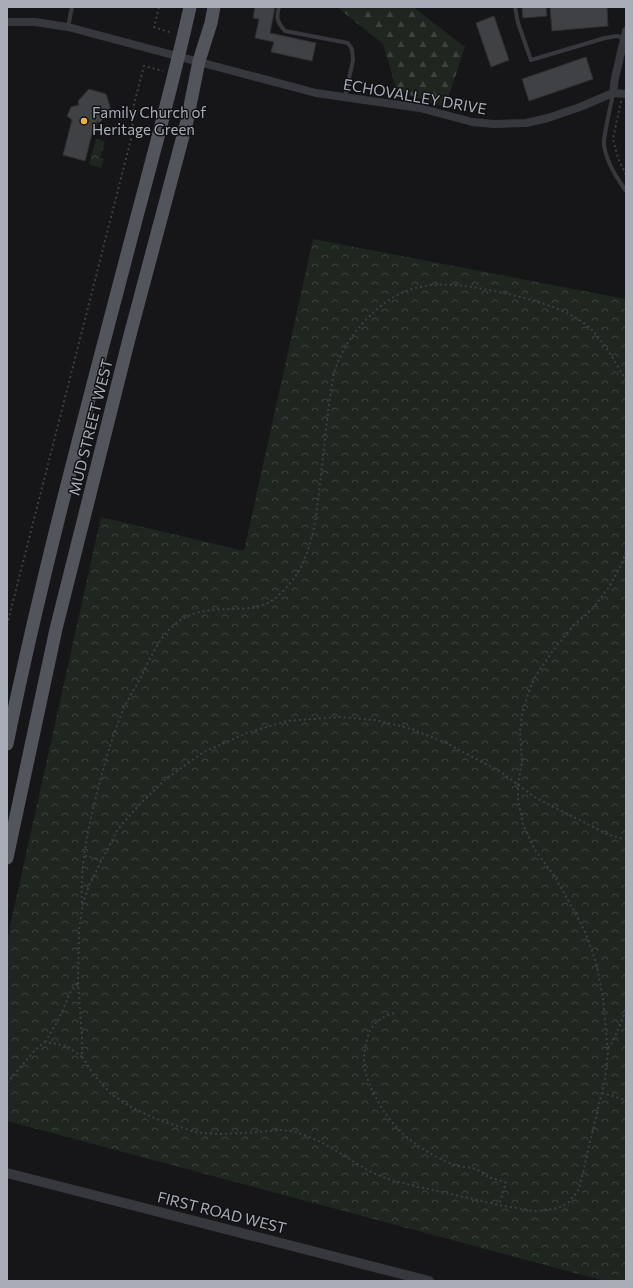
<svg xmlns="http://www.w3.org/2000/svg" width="633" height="1288" viewBox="0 0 633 1288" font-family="Commissioner,sans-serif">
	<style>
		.forest { fill: url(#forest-firs) }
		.park { fill: url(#park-crowns) }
		.building { fill: #404145; stroke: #303034 }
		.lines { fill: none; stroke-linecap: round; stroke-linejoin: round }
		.path { stroke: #3d3f44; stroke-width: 2; stroke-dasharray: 2 3; stroke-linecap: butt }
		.service { stroke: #37383d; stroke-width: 4 }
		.minor { stroke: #37383d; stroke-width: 8 }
		.tertiary { stroke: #37383d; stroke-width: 10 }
		.primary { stroke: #53555c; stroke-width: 13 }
		.poi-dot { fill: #f2b134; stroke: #111113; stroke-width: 1.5 }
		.labels { text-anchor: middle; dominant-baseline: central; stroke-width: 3; stroke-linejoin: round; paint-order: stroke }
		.street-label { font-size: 15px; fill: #a8adb8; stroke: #111113 }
		.poi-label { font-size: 15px; fill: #a8adb8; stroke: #111113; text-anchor: start }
	</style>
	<defs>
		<pattern id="forest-firs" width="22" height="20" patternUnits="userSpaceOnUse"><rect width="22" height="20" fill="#1e261f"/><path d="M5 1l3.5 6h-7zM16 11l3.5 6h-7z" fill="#3c433d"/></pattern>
		<pattern id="park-crowns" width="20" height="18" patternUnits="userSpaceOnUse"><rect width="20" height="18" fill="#1e261f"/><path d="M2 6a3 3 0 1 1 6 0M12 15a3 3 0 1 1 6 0" fill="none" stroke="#3c433d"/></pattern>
	</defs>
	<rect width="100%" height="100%" fill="#161618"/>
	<!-- forest -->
	<path class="forest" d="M337 7H413L465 47 445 107 397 91 383 44Z"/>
	<!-- park -->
	<path class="park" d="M96 139 105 141 100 158 104 159 101 168 89 164Z
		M313 239 626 299V1281H605L7 1121V940L101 517 244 551Z"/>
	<!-- building -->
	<path class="building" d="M255 7H275L270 33 316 43 312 61 271 52 274 42 255 38 259 19 253 18Z
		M522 7H546L547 16 523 18Z
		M550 7H607L608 26 552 31Z
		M494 16 509 60 491 67 476 23Z
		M586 57 593 79 529 101 522 79Z
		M89 89 106 94 111 110 99 123 97 121 95 130H93L85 161 63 155 72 120 67 116 71 107 79 105 78 101Z"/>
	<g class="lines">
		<!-- path -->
		<path class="path" d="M159 7 154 27 172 33
			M621 101 613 139 618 158 626 175
			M626 552 622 563 609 587 593 608 573 626 552 652 535 677 528 694 522 715 520 731 522 761 518 784V799L523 825 535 850 553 874 572 907 586 934 596 962 603 998 608 1053 605 1079 579 1189 574 1196 568 1203 558 1208 547 1210 534 1211 499 1205 406 1184 388 1179 371 1172 323 1143 297 1132 281 1130 245 1133 217 1134 195 1132 156 1119 129 1106 110 1093 94 1075 82 1057V1036L78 982 79 931 83 903 90 883 118 829 140 804 167 778 204 752 247 733 287 721 340 717 375 720 412 729 448 744 501 772 536 798 607 834 626 840
			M7 625 132 135 134 104 144 66 163 71
			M85 856 102 860
			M82 903C80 865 88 829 97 793 104 765 112 737 123 710 128 700 134 689 140 679 151 656 163 627 188 616 214 604 244 614 268 603 279 597 290 584 297 574 310 553 315 526 318 501 321 475 324 448 327 421 329 404 331 386 335 370 342 348 357 327 374 312 407 281 442 281 483 289 516 295 567 306 592 330 604 342 617 365 626 380
			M394 1013C373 1020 368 1029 365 1050 362 1066 367 1080 374 1094 392 1130 418 1150 454 1165 462 1167 471 1167 478 1170 482 1171 485 1175 488 1177 494 1179 500 1180 506 1183L499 1205
			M45 1042 58 1021 70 993 78 982
			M608 1048 613 1042 626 1010
			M7 1083 35 1050 45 1042 67 1046 82 1057
			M602 1093 626 1100"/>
		<!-- service -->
		<path class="service" d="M279 7C276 18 277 22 285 31L348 43 352 49 353 60 345 97
			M515 7 518 23 531 60 605 38 617 36 624 38
			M68 27 72 7
			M613 94C610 109 606 125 604 140 603 157 616 177 626 191"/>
		<!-- minor -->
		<path class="minor" d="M7 22H35L68 27 316 93 420 108 472 122 494 124 526 123 548 118 580 107 613 93 626 94
			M613 93 615 78 626 31"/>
		<!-- tertiary -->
		<path class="tertiary" d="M7 1173 429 1281"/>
		<!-- primary -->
		<path class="primary" d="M7 744C40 582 83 422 125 262 147 177 171 93 190 7
			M7 858 56 629 130 335 187 121 199 61 211 23 214 7"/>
	</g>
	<!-- markers -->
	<circle class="poi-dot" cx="84" cy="121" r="4"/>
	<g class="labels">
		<!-- street labels -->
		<g class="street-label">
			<text transform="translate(415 96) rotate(10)">ECHOVALLEY DRIVE</text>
			<text transform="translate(90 427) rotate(-76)">MUD STREET WEST</text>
			<text transform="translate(222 1212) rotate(14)">FIRST ROAD WEST</text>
		</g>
		<!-- poi labels -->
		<g class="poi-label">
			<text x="92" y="112">Family Church of<tspan x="92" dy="17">Heritage Green</tspan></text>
		</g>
	</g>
	<!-- border -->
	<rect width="633" height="1288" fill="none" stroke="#a8adb8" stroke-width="16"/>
</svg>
